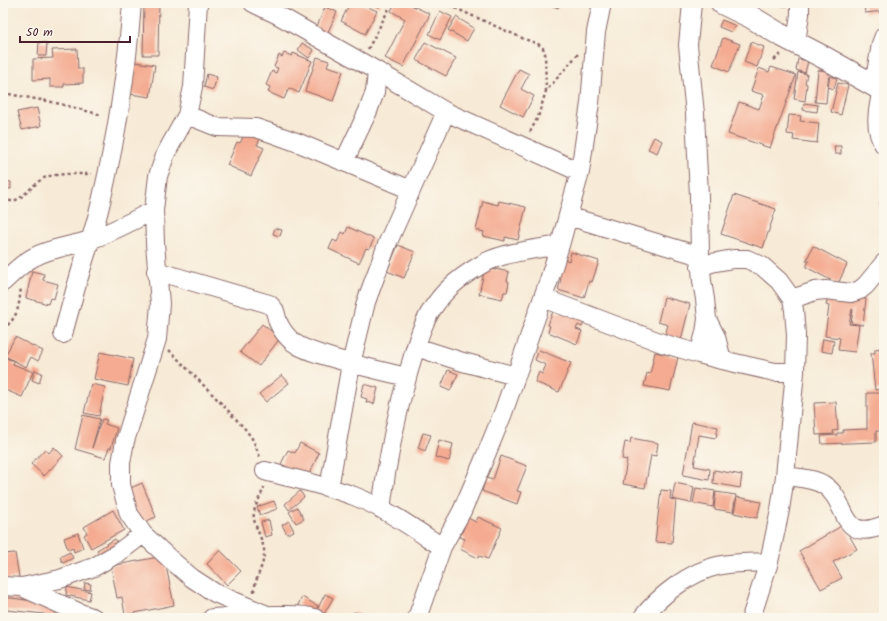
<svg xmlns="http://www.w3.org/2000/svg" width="887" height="621" viewBox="0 0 887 621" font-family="Kalam,sans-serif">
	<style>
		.building { fill: #f4ab91 }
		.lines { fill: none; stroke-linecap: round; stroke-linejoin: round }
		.minor-casing { stroke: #876667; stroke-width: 20 }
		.tertiary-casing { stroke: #876667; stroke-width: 24 }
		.path { stroke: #876667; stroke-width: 2.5; stroke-dasharray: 3 3; stroke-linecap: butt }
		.minor { stroke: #fff; stroke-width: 18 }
		.tertiary { stroke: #fff; stroke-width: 22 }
	</style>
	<rect width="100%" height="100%" fill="#fbf7ec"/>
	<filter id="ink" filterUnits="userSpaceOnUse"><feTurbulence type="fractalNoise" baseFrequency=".025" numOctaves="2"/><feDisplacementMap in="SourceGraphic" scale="8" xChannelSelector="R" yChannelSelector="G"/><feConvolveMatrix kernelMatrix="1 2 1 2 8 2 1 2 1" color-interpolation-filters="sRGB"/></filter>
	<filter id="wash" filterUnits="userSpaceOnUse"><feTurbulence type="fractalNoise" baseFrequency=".012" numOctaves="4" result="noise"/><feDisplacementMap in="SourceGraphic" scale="16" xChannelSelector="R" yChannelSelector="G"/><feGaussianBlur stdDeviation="0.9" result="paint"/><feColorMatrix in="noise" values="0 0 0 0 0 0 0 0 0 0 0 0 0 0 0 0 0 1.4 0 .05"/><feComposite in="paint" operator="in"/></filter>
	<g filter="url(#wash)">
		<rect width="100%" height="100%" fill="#f7ead6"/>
		<g id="blocks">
			<!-- building -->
			<path class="building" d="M62 3H76V5H61Z
				M144 3H159L158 55H143Z
				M350 3H360L377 11 365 34 341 21Z
				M371 3H381L379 7Z
				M395 3H407L430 14 403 67 385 58 405 19 391 11Z
				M545 3H560L558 8Z
				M782 3H793V6H782Z
				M864 3H884V11L865 13Z
				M325 7 337 12 327 34 316 29Z
				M440 11 452 17 440 40 429 34Z
				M456 17 474 28 467 41 448 30Z
				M722 20 736 26 731 32 719 27Z
				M723 38 740 44 729 72 713 65Z
				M39 42 47 43 46 56H38Z
				M425 42 456 58 446 76 416 60Z
				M751 42 764 47 757 67 744 62Z
				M302 43 314 50 309 58 298 50Z
				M77 49 78 69H83V83L64 84V87H50V79L33 80V59L53 58 52 50Z
				M284 53 292 56 293 53 312 61 299 93 289 88 284 99 268 92 270 87 266 85 272 71 276 73 278 68 274 67 279 55 282 57Z
				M317 57 329 61 327 66 343 71 333 101 305 91Z
				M798 59 808 61 805 73 796 70Z
				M135 62 155 65 150 97 130 94Z
				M771 67 796 75 770 148 728 134 739 102 759 109 764 95 751 91 759 68 769 72Z
				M519 69 529 74 521 89 534 96 523 117 500 105Z
				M818 70 829 71 826 103 815 102Z
				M798 72 807 74 805 83 807 84 805 101 794 99Z
				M207 74 217 77 213 90 204 87Z
				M830 76 837 78 834 89 828 87Z
				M838 83 848 85 841 115 831 112Z
				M804 103 818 105 817 112 803 110Z
				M37 108 41 126 22 130 17 112Z
				M789 115 801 116 800 121 819 123 817 143 793 140 794 135 787 134Z
				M247 129 262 135 257 145 264 148 251 176 227 165 237 142 240 143Z
				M654 137 662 141 657 153 648 149Z
				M834 146H841V154H835Z
				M3 181 11 182V189L3 188Z
				M734 195 776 209 763 248 721 234Z
				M483 201 498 205 499 201 526 207 518 240 505 237V241L483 236 484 232 476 230Z
				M880 202H884V231H883Z
				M348 227 374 239 369 249 366 248 359 263 329 249 333 240 337 242 342 232 345 234Z
				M275 228 282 230 280 236 273 234Z
				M398 245 415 252 404 278 387 271Z
				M813 246 847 264 838 284 806 267 809 261H806Z
				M571 252 599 261 592 282 589 281 584 298 558 290 561 279 558 278 564 259 569 261Z
				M485 268 496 270V269L509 272 507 281 509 282 507 292H504L502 299 479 294Z
				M32 271 44 274 43 280 58 284 54 299 50 298 48 304 26 298Z
				M835 294 866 299 863 325 851 323 853 310 852 309 849 324 859 325 855 352 838 350 840 338 825 336 829 306 826 305 828 296Z
				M664 297 690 304 681 340 665 335 668 325 658 322Z
				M553 311 586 317 582 327 578 325 576 329 582 331 577 344 548 332 550 326 548 325Z
				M262 324 280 338 259 366 240 352Z
				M15 337 43 351 38 361 31 357 26 367 5 356Z
				M823 339 834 341 832 353 821 351Z
				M883 348 884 362V389L875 390 871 353H875V349Z
				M539 350 571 363 559 392 535 382 539 372 542 374 546 365 535 360Z
				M100 352 133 359 128 386 94 379Z
				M655 352 678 357 670 391 644 386 647 373 650 374Z
				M6 358 14 361 13 364 33 372 22 397 3 389V365Z
				M35 370 42 373 39 383 32 380Z
				M448 370 458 374 450 391 441 387Z
				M282 375 289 383 266 402 259 394Z
				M91 384 105 387 99 416 84 413Z
				M364 384 378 388 374 404 366 402 367 399 361 397Z
				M867 393H884V416H882V419H884V431H876V442L822 444 821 436 837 435V433H843V430L867 429Z
				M836 402 838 430 833 431 834 434 816 435 814 403Z
				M83 415 100 419 92 448 102 419 107 420 105 424 117 428 111 448H109L105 458 75 449Z
				M692 422 718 427 716 438 699 435 694 466 710 469 709 480 683 475Z
				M423 433 431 435 425 451 418 448Z
				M631 438 658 443 656 456 651 455 645 488 623 484 627 460 622 459 625 442 630 443Z
				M439 440 453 444 449 461 435 457Z
				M300 443 319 453 308 477 281 464 288 450 295 453Z
				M54 447 63 456 44 476 31 464 45 449 49 453Z
				M501 456 527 466 517 491 521 492 517 504 482 491 486 478 493 480Z
				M714 470 742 475 740 488 713 483Z
				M142 483 156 517 140 524 126 490Z
				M675 483 694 487 691 503 672 499Z
				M696 488 715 491 713 507 693 503Z
				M661 490 671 491 670 499 676 500 672 543 655 542Z
				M300 491 304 497 289 510 285 504Z
				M716 492 736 495 733 512 714 509Z
				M737 497 761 502 757 518 734 513Z
				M274 501 277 509 260 515 257 507Z
				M297 507 304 519 296 523 289 512Z
				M113 510 124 530 91 548 84 535 87 533 84 527Z
				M478 517 502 528 488 559 479 556 478 558 460 549 465 539 460 537 468 518 476 522Z
				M269 520 272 535 265 537 261 522Z
				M289 521 294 531 287 534 282 525Z
				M843 525 857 549 833 562 842 578 821 589 799 551Z
				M78 533 83 548 74 552 73 548 68 550 64 538Z
				M115 539 120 546 101 557 97 550Z
				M220 550 241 571 227 585 207 564Z
				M70 552 73 558 63 563 60 557Z
				M15 553 19 577 3 580V554Z
				M164 556 174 605 125 615 122 597 117 598 111 566Z
				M85 583 91 584 90 590 84 589Z
				M67 587 91 592 89 600 66 595Z
				M325 594 333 598 323 616 316 612Z
				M3 597 57 604 55 618H44V614L7 610 6 618H3Z
				M302 597 318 606 313 614 298 605Z
				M354 612 367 618H351Z"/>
		</g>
	</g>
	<g filter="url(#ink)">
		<use href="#blocks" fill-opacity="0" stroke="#876667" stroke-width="1"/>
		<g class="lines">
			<defs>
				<path id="minor" d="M198 3 193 87 187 115 166 153 158 176 154 210 155 243 160 304 157 339 125 441 121 463V485L129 514 143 534 170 559 192 578 215 593 267 615
					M253 3 278 15 377 71 446 112 580 172
					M692 3 688 45 695 114 699 196 700 256 702 281 705 299 707 319 705 333 699 354
					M796 43 800 14V3
					M874 85 881 44 884 36
					M882 89C878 108 873 129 884 145
					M187 115 217 127 256 128 271 133 299 143 411 190
					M344 162 368 111 375 92 377 71
					M568 216 700 256
					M700 267 711 263 733 259H747L762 266 779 281 792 299 794 310 796 335 795 372 785 476 780 510 769 562 751 618
					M156 271 269 304C277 311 275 313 278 322 281 329 287 337 293 342 303 350 317 353 329 357 355 365 381 371 407 377
					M3 282C13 273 22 263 34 257 51 248 72 246 90 240 112 232 133 221 154 210
					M543 298 662 343 699 354 722 360 775 372H795
					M792 299 815 291 826 290 851 293 860 290 866 285 884 263
					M707 319 716 337 722 360
					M63 334C69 312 75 290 82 267 88 247 95 227 100 206 116 140 127 71 132 3
					M416 347 463 362 516 376
					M265 471C294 479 325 485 354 496 385 508 413 528 442 547
					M785 476C798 478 813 478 824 485 850 502 838 544 884 525
					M329 488 351 364 366 302 388 242 446 112
					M381 509C387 459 397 411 411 363 417 342 423 320 437 302 449 285 468 272 486 262 507 252 537 249 560 245
					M3 586 22 587 60 579 94 567 118 553 143 534
					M22 587 80 613 94 618
					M212 618C234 617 256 615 278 615 290 615 302 614 315 618
					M417 618 442 547 462 511 483 462 503 413 516 376 533 326 549 280 560 245 580 172 590 103 596 32 602 3
					M642 618C659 596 690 572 717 566 734 562 752 563 769 562"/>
				<path id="tertiary" d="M722 3 751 17 779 34 827 59 884 91"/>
			</defs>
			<!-- minor casing -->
			<use href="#minor" class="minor-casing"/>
			<!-- tertiary casing -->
			<use href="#tertiary" class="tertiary-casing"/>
			<!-- path -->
			<path class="path" d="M444 3 522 38 538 44 543 48 545 53 546 91
				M368 49 392 3
				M774 60 781 54
				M3 93 52 102 102 115
				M530 132 538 117 546 91 578 54
				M3 200C6 200 10 201 13 201 26 197 34 182 46 177 59 173 77 174 91 174
				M3 329C19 317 19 305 21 287
				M169 350 220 402 246 430 253 440 260 457
				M254 592C255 579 262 569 264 556 266 545 256 530 254 519 252 508 261 497 264 487"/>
			<!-- minor -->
			<use href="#minor" class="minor"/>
			<!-- tertiary -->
			<use href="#tertiary" class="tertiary"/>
		</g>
	</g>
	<!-- margin -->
	<rect width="887" height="621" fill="none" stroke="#fbf7ec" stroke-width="16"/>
	<!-- scale -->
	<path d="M20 36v6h110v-6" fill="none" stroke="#4a1f2b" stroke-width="2"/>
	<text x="26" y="36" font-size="12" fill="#4a1f2b" stroke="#fbf7ec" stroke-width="3" paint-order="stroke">50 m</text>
</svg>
